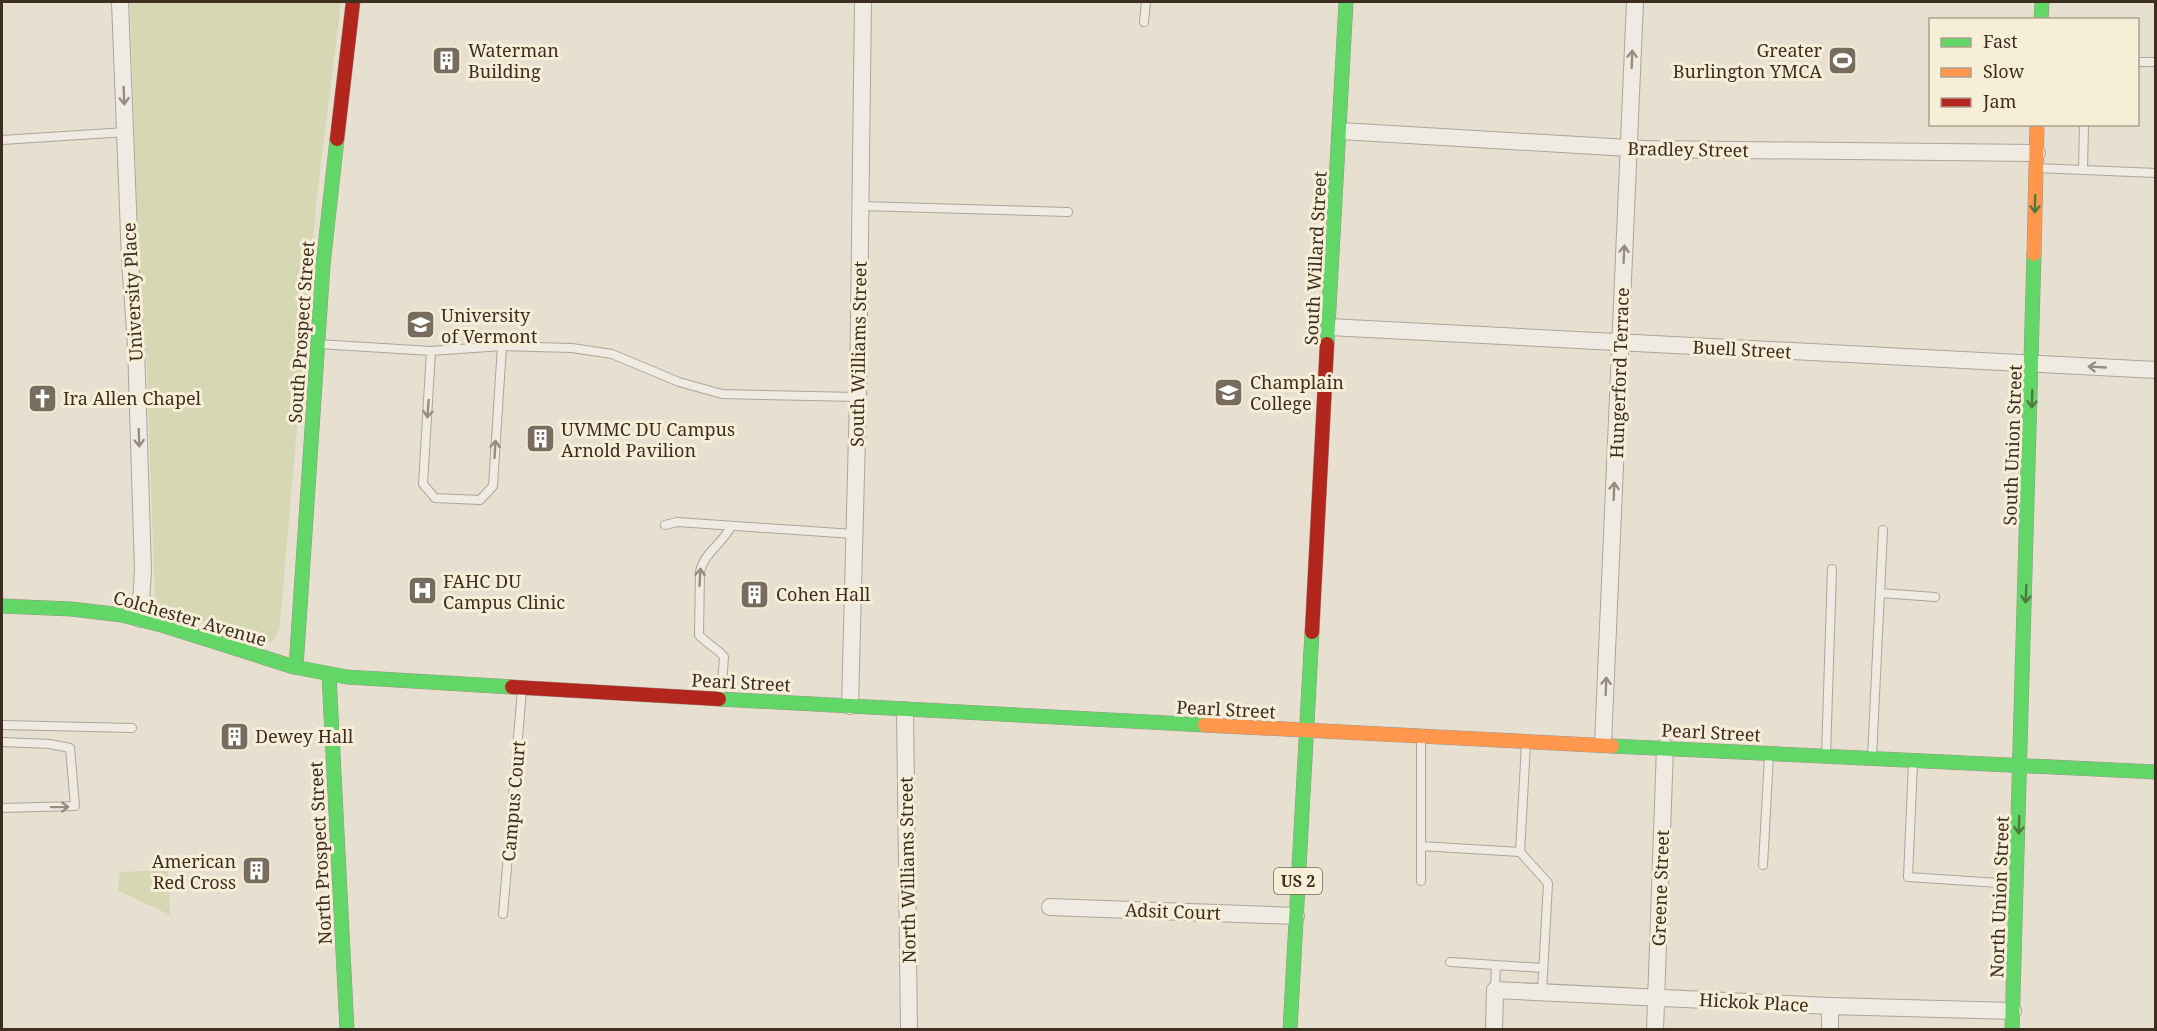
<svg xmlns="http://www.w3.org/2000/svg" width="2157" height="1031" viewBox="0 0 2157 1031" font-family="'Noto Serif',serif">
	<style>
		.green { fill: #d6d7b3 }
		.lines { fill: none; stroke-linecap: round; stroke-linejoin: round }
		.lane-casing { stroke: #ada599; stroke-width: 10 }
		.street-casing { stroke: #ada599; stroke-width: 18 }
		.fast-casing { stroke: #9c958a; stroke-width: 15 }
		.slow-casing { stroke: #9c958a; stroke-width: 15 }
		.jam-casing { stroke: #9c958a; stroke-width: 15 }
		.lane { stroke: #efebe3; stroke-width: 8 }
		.street { stroke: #efebe3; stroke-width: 16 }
		.fast { stroke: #63d668; stroke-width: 14 }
		.slow { stroke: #ff974d; stroke-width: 14 }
		.jam { stroke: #b3261e; stroke-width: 14 }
		.oneway { stroke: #968c82 }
		.oneway2 { stroke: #4e7a40 }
		.labels { text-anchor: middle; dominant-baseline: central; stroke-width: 6; stroke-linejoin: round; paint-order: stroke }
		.shield { fill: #f7eed8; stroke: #756857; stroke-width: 1.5 }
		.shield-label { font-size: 16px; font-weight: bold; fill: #3d2e20 }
		.poi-label { font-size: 18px; fill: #3d2e20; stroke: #f7eed8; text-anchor: start }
		.street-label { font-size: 18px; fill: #3d2e20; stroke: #f7eed8 }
	</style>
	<rect width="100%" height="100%" fill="#e7e0d1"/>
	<!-- green -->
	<path class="green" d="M130 2H341L317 195 280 624C278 634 277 641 266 643L165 609 157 603 155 597 146 349 139 262Z
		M168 870 170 915 121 892 118 889 120 872Z"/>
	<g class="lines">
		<defs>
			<path id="lane" d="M1144 22 1146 2
				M2138 62H2156
				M2 140 126 132
				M2036 168 2156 173
				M2083 170 2084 124
				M860 206 1068 212
				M318 344 431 351 502 346 572 348 612 354 679 382 722 394 858 397
				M431 351 423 484 435 498 480 500 493 486 502 346
				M665 525 677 522 854 534
				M1880 593 1935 597
				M721 698 724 657C717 648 707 644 699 635L700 572C704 552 723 544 731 526
				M2 725 132 728
				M1421 739V846L1520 852 1526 744
				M2 742 50 744 70 748 75 806 2 808
				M1826 755 1832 569
				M1872 758 1883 530
				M1913 763 1908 877 2014 884
				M1520 852 1548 883 1542 992
				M1763 865 1769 756
				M1421 881V846
				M503 914 522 690
				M1450 962 1496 965
				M1495 990 1496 965 1543 968"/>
			<path id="street" d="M120 2 130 260 136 346 143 570 140 619
				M1341 131 1645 149 2037 153
				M1329 327 2156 370
				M850 706 858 397 863 2
				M905 710 909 1030
				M1603 744 1635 2
				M1050 907 1296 916
				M1494 1030 1495 990 1830 1006 2013 1011
				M1655 1030 1665 747
				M1830 1030V1006"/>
			<path id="fast" d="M2041 20 2042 2
				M1327 344 1346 2
				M2 606 71 609 122 615 165 626 294 667 347 677 512 687
				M296 667 323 265 337 139
				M329 675 347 1030
				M719 699 1205 725
				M1612 746 2156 772
				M1290 1030 1312 632
				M2012 1030 2034 254"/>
			<path id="slow" d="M2034 254 2037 124
				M1205 725 1612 746"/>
			<path id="jam" d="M337 139 353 2
				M1312 632 1327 344
				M512 687 719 699"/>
		</defs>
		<!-- lane casing -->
		<use href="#lane" class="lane-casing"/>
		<!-- street casing -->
		<use href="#street" class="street-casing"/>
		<!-- fast casing -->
		<use href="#fast" class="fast-casing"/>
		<!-- slow casing -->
		<use href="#slow" class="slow-casing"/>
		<!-- jam casing -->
		<use href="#jam" class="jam-casing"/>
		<!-- lane -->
		<use href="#lane" class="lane"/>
		<!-- street -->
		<use href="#street" class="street"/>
		<!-- fast -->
		<use href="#fast" class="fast"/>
		<!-- slow -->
		<use href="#slow" class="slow"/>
		<!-- jam -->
		<use href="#jam" class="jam"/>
	</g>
	<!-- one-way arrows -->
	<defs><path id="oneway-shaft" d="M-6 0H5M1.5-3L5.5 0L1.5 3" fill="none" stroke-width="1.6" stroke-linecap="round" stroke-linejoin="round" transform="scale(1.5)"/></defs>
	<g class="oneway">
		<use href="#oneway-shaft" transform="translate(1632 59) rotate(-88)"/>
		<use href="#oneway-shaft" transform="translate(124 96) rotate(88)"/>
		<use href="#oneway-shaft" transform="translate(1624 254) rotate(-87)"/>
		<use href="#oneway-shaft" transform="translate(2097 367) rotate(-177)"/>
		<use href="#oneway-shaft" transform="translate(428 409) rotate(94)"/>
		<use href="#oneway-shaft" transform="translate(139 438) rotate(88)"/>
		<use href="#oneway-shaft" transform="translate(495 449) rotate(-87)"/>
		<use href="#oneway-shaft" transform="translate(1614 491) rotate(-88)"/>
		<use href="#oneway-shaft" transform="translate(700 577) rotate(-87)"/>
		<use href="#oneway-shaft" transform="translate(1606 686) rotate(-88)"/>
		<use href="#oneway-shaft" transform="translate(60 807) rotate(-1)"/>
	</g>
	<g class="oneway2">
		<use href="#oneway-shaft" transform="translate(2035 204) rotate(91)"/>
		<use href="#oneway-shaft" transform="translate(2032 399) rotate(92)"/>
		<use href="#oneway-shaft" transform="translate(2026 594) rotate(92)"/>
		<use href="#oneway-shaft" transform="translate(2019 825) rotate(92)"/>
	</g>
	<!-- icons -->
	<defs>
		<symbol id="building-square" viewBox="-11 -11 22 22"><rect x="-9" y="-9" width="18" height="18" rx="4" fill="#786c5e" stroke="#f7eed8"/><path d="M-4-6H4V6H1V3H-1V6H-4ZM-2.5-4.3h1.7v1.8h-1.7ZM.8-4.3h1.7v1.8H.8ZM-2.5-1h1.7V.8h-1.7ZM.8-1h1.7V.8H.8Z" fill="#fff"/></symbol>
		<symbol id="stadium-square" viewBox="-11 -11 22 22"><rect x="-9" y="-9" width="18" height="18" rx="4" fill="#786c5e" stroke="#f7eed8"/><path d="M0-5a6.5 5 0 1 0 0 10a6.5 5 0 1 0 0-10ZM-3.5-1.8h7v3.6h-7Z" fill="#fff"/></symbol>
		<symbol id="university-square" viewBox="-11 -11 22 22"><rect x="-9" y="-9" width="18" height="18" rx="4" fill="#786c5e" stroke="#f7eed8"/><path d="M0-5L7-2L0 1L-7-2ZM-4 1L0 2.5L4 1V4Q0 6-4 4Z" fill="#fff"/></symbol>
		<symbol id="church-square" viewBox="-11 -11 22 22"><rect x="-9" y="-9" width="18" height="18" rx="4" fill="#786c5e" stroke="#f7eed8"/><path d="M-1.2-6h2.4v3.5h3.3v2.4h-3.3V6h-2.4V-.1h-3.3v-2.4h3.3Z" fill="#fff"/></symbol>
		<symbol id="hospital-square" viewBox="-11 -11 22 22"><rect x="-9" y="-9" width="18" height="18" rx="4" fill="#786c5e" stroke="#f7eed8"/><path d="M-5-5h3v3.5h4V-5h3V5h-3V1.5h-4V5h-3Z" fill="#fff"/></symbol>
	</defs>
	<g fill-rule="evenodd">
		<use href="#building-square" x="430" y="44" width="33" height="33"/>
		<use href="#stadium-square" x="1826" y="44" width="33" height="33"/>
		<use href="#university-square" x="404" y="308" width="33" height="33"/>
		<use href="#university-square" x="1212" y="376" width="33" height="33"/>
		<use href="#church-square" x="26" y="382" width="33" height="33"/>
		<use href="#building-square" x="524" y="422" width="33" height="33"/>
		<use href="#hospital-square" x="406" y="574" width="33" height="33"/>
		<use href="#building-square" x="738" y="578" width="33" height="33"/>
		<use href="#building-square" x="218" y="720" width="33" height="33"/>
		<use href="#building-square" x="240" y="854" width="33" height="33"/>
	</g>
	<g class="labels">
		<!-- shield labels -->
		<rect class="shield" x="1274" y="868" width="48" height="26" rx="4.5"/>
		<g class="shield-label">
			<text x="1298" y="881">US 2</text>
		</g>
		<!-- poi labels -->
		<g class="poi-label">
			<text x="468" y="50">Waterman<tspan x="468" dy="21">Building</tspan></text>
			<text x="1822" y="50" text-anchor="end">Greater<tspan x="1822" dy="21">Burlington YMCA</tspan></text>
			<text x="441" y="315">University<tspan x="441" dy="21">of Vermont</tspan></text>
			<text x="1250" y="382">Champlain<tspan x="1250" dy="21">College</tspan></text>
			<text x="63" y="398">Ira Allen Chapel</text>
			<text x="561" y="429">UVMMC DU Campus<tspan x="561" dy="21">Arnold Pavilion</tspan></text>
			<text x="443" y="581">FAHC DU<tspan x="443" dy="21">Campus Clinic</tspan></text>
			<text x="776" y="594">Cohen Hall</text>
			<text x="255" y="736">Dewey Hall</text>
			<text x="236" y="861" text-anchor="end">American<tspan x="236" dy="21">Red Cross</tspan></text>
		</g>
		<!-- street labels -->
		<g class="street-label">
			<text transform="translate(1688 149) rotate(1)">Bradley Street</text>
			<text transform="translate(1315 258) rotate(-87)">South Willard Street</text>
			<text transform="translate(132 292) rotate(-93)">University Place</text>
			<text transform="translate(301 332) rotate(-86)">South Prospect Street</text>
			<text transform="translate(1742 349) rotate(3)">Buell Street</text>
			<text transform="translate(858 354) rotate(-89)">South Williams Street</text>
			<text transform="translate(1619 373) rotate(-88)">Hungerford Terrace</text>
			<text transform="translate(2012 445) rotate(-88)">South Union Street</text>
			<text transform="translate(190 618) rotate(16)">Colchester Avenue</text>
			<text transform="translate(741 682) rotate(3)">Pearl Street</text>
			<text transform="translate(1226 709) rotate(3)">Pearl Street</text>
			<text transform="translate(1711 732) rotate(3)">Pearl Street</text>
			<text transform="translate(513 801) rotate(-85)">Campus Court</text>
			<text transform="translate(320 853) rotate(-93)">North Prospect Street</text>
			<text transform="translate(907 870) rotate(-91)">North Williams Street</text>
			<text transform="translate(1660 888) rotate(-88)">Greene Street</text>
			<text transform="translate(1999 897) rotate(-88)">North Union Street</text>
			<text transform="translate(1173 911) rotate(2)">Adsit Court</text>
			<text transform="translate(1754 1002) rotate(3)">Hickok Place</text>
		</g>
	</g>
	<!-- border -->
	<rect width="2157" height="1031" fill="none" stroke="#3d2e20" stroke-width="6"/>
	<!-- legend -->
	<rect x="1929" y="18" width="210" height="108" fill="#f7eed8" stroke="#ada18e" stroke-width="1.5"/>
	<rect x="1941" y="38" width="30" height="9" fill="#63d668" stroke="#ada18e" stroke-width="1.5"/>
	<text x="1983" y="48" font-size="18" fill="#3d2e20">Fast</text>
	<rect x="1941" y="68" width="30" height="9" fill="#ff974d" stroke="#ada18e" stroke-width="1.5"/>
	<text x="1983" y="78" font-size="18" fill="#3d2e20">Slow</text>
	<rect x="1941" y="98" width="30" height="9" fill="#b3261e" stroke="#ada18e" stroke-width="1.5"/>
	<text x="1983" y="108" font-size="18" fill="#3d2e20">Jam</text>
</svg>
